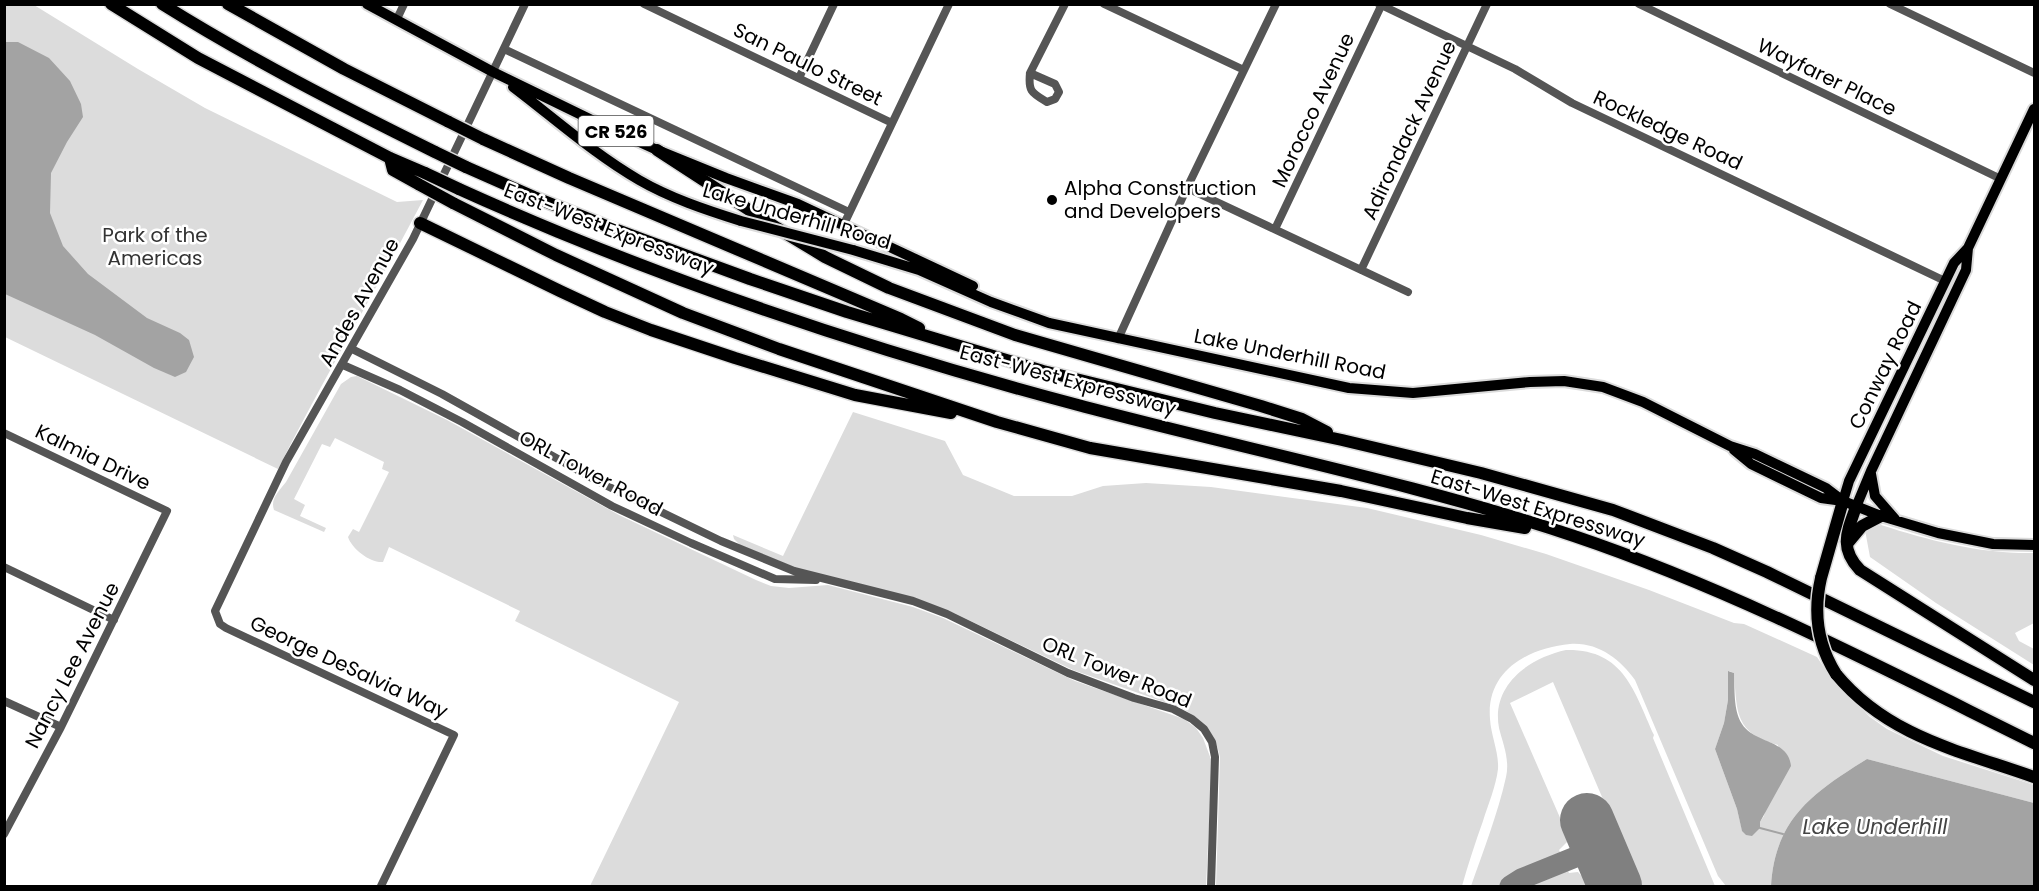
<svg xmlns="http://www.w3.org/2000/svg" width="2039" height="891" viewBox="0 0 2039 891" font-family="Poppins,sans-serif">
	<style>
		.green { fill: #dcdcdc; fill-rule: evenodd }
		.water { fill: #a3a3a3 }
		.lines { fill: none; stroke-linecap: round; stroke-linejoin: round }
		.stream { stroke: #a3a3a3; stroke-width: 2 }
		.taxiway { stroke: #808080; stroke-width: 21 }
		.runway { stroke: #808080; stroke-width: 54 }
		.major-casing { stroke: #dbdbdb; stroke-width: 14 }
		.highway-casing { stroke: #dbdbdb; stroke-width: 15 }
		.minor { stroke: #555; stroke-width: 8 }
		.major { stroke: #000; stroke-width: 10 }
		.highway { stroke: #000; stroke-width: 12 }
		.major-bridge-casing { stroke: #dbdbdb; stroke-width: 14; stroke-linecap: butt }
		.highway-bridge-casing { stroke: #dbdbdb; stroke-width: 15; stroke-linecap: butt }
		.major-bridge { stroke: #000; stroke-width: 10 }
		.highway-bridge { stroke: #000; stroke-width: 12 }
		.poi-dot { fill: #000; stroke: #fff; stroke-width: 2 }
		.labels { text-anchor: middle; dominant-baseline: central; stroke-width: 5; stroke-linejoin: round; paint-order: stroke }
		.shield { fill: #fff; stroke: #4c4c4c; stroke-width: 1.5 }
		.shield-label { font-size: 18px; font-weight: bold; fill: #000 }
		.street-label { font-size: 20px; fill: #000; stroke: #fff }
		.poi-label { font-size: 20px; fill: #000; stroke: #fff; text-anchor: start }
		.park-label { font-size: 20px; fill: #333; stroke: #fff }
		.water-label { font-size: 21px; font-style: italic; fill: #444; stroke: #fff }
	</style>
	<rect width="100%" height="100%" fill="#fff"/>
	<!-- green -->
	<path class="green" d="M4 5H34L138 69 205 108 397 202 423 200C376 290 324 378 278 469L5 337Z
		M357 376 447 420 619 515 756 580 771 586 789 588 828 585 913 607 943 618 1075 681 1184 719 1196 728 1203 738 1212 762 1206 886H590L679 702 515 621 520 611 389 547 383 562C370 563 352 549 348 537L353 529 359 532 389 472 382 469 384 462 335 438 330 447 322 444 294 499 305 505 300 516 326 528 324 532 274 510C270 499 279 491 286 482L341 384 351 377Z
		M853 412 945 441 963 475 1014 496H1072L1103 486 1146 483 1211 487 1367 508 1481 535 1546 554 1649 590 1734 623 1744 624 1817 657 1833 681 1870 717 1887 729 1943 756 2034 785V803L1867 759C1814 792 1775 818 1771 886H1726L1718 876 1635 680C1620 659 1598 642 1570 644 1529 648 1486 670 1490 719 1491 736 1499 752 1498 769 1496 786 1488 805 1483 821 1475 843 1468 865 1462 886H1216L1220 757C1215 733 1202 719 1181 708L1073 670 954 613 801 570 740 545 734 539 733 535 783 556ZM1729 671 1734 673C1737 713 1735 733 1778 745L1764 816 1760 822 1742 830 1737 809 1715 749 1724 723 1728 700Z
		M1881 525C1931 541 1981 554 2034 553V623L2015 633 2019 641 2034 649V665L1936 603 1870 557 1865 530Z
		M1566 650C1624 649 1634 691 1654 735L1653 738 1715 886H1640L1553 682 1510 703 1568 836 1567 842 1559 850 1561 854 1514 874 1501 886H1471C1483 852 1498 813 1506 777 1510 760 1503 744 1499 728 1491 685 1529 658 1566 650Z
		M1567 868 1569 873 1578 872 1590 886H1521Z"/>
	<!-- water -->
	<path class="water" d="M5 42H18L49 58 70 81 81 104 83 117 67 142 51 173 50 213 63 246 88 274 147 318 180 333 189 340 194 357 186 372 175 377 154 368 95 335 5 294Z
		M1728 671 1734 673C1735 689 1733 710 1742 724 1755 744 1788 739 1791 766L1760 822V828L1752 836 1746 835 1742 831 1737 809 1715 749 1724 723 1728 700Z
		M1867 759 2034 803V886H1771C1775 818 1814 792 1867 759Z"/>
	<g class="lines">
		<!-- stream -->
		<path class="stream" d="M1760 828 1783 834"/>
		<!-- taxiway -->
		<path class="taxiway" d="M1510 886 1521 879 1578 856C1595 855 1603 865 1611 878"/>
		<!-- runway -->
		<path class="runway" d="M1587 820 1615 886"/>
		<defs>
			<path id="major" d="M367 4 493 72 600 124 657 150 726 178 798 204 973 286
				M513 87C554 118 594 154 639 180 670 198 706 210 741 221
				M853 250 919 270 991 302 1049 323 1349 388 1413 393 1530 382 1564 381 1603 387 1643 402 1730 446 1755 454 1826 488 1843 501
				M1734 450 1751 464 1821 498 1843 501 1881 516 1938 533 1993 544 2034 545
				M1871 474 1875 496 1895 519
				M1843 501 1849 481 1954 263 1968 248 2034 109
				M1856 507 1871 471 1966 270 1968 248"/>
			<path id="highway" d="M111 4 198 58 390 158 425 173
				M162 4C250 59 342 106 435 152
				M228 4 344 69 449 122
				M483 139 569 178 901 319 919 328
				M657 150 777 228 825 257 889 288 1015 335 1261 406 1302 419 1327 432
				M390 158 393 170 420 185
				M466 167 534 197 614 229 750 279 847 312 1043 371 1215 413 1342 440 1481 473 1613 510 1713 548 1767 572 2034 702
				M459 189C658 279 867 349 1078 405 1243 449 1412 482 1574 536 1734 590 1884 669 2034 743
				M453 203 556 255 683 313 779 349 997 422 1090 448 1341 491 1467 518 1525 528
				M420 223 560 291 605 312 651 330 735 358 855 395 951 413
				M1856 507C1847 532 1839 548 1860 570L2034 680
				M1847 544 1862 526 1881 516
				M1821 578 1843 501
				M1836 674C1888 737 1961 751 2034 777"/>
		</defs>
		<!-- major casing -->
		<use href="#major" class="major-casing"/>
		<!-- highway casing -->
		<use href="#highway" class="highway-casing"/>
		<!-- minor -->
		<path class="minor" d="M644 4 892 123
			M1104 4 1244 70
			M1379 4 1515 69 1572 103 1945 281
			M1639 4 2001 179
			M1890 4 2034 73
			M397 19 404 4
			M504 49 849 212
			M1030 73 1055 84 1059 92 1055 99 1047 102C1032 93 1028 92 1030 73L1065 4
			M799 78 834 4
			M1187 188 1408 292
			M844 224 949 4
			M1275 229 1382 4
			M1361 270 1487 4
			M1118 339 1185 192 1276 4
			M352 349 442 394 599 482 721 541 794 571 913 601 947 614 1068 673 1134 698 1173 709 1192 719 1204 729 1212 742 1215 757 1211 886
			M343 365 400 390 462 422 612 506 691 543 775 579 816 580
			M4 433 167 511 61 727 4 834
			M4 567 114 620
			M4 701 61 727
			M381 886 454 735 226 628 220 624 215 611 286 462 413 239 525 4"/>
		<!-- major -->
		<use href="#major" class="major"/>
		<!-- highway -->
		<use href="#highway" class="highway"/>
		<defs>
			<path id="major-bridge" d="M741 221 853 250"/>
			<path id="highway-bridge" d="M449 122 483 139
				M435 152 466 167
				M425 173 459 189
				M420 185 453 203
				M1821 578C1813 613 1817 644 1836 674"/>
		</defs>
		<!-- major-bridge casing -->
		<use href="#major-bridge" class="major-bridge-casing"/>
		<!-- highway-bridge casing -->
		<use href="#highway-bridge" class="highway-bridge-casing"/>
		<!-- major-bridge -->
		<use href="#major-bridge" class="major-bridge"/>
		<!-- highway-bridge -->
		<use href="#highway-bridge" class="highway-bridge"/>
	</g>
	<!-- markers -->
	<circle class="poi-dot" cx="1052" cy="200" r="6"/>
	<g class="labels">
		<!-- shield labels -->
		<rect class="shield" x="578.5" y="116" width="75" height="30" rx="4.5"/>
		<g class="shield-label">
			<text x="616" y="131">CR 526</text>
		</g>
		<!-- street labels -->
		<g class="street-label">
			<text transform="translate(808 64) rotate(26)">San Paulo Street</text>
			<text transform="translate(1827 77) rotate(26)">Wayfarer Place</text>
			<text transform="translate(1313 110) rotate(-65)">Morocco Avenue</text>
			<text transform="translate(1409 130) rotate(-65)">Adirondack Avenue</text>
			<text transform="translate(1668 130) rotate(25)">Rockledge Road</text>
			<text transform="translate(797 216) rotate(16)">Lake Underhill Road</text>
			<text transform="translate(609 229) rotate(21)">East-West Expressway</text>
			<text transform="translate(359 302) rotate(-61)">Andes Avenue</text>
			<text transform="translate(1290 354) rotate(11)">Lake Underhill Road</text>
			<text transform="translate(1885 365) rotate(-64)">Conway Road</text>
			<text transform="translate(1068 380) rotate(15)">East-West Expressway</text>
			<text transform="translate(93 457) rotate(26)">Kalmia Drive</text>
			<text transform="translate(591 473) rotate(28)">ORL Tower Road</text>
			<text transform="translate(1538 508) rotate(17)">East-West Expressway</text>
			<text transform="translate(72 665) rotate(-63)">Nancy Lee Avenue</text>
			<text transform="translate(349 667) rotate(25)">George DeSalvia Way</text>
			<text transform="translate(1117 672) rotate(22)">ORL Tower Road</text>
		</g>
		<!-- poi labels -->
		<g class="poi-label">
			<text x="1064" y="188">Alpha Construction<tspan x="1064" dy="23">and Developers</tspan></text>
		</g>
		<!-- park labels -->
		<g class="park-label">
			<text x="155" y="235">Park of the<tspan x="155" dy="23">Americas</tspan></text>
		</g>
		<!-- water labels -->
		<g class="water-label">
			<text x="1875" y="826">Lake Underhill</text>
		</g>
	</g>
	<!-- border -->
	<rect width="2039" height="891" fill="none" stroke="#000000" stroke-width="12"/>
</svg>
